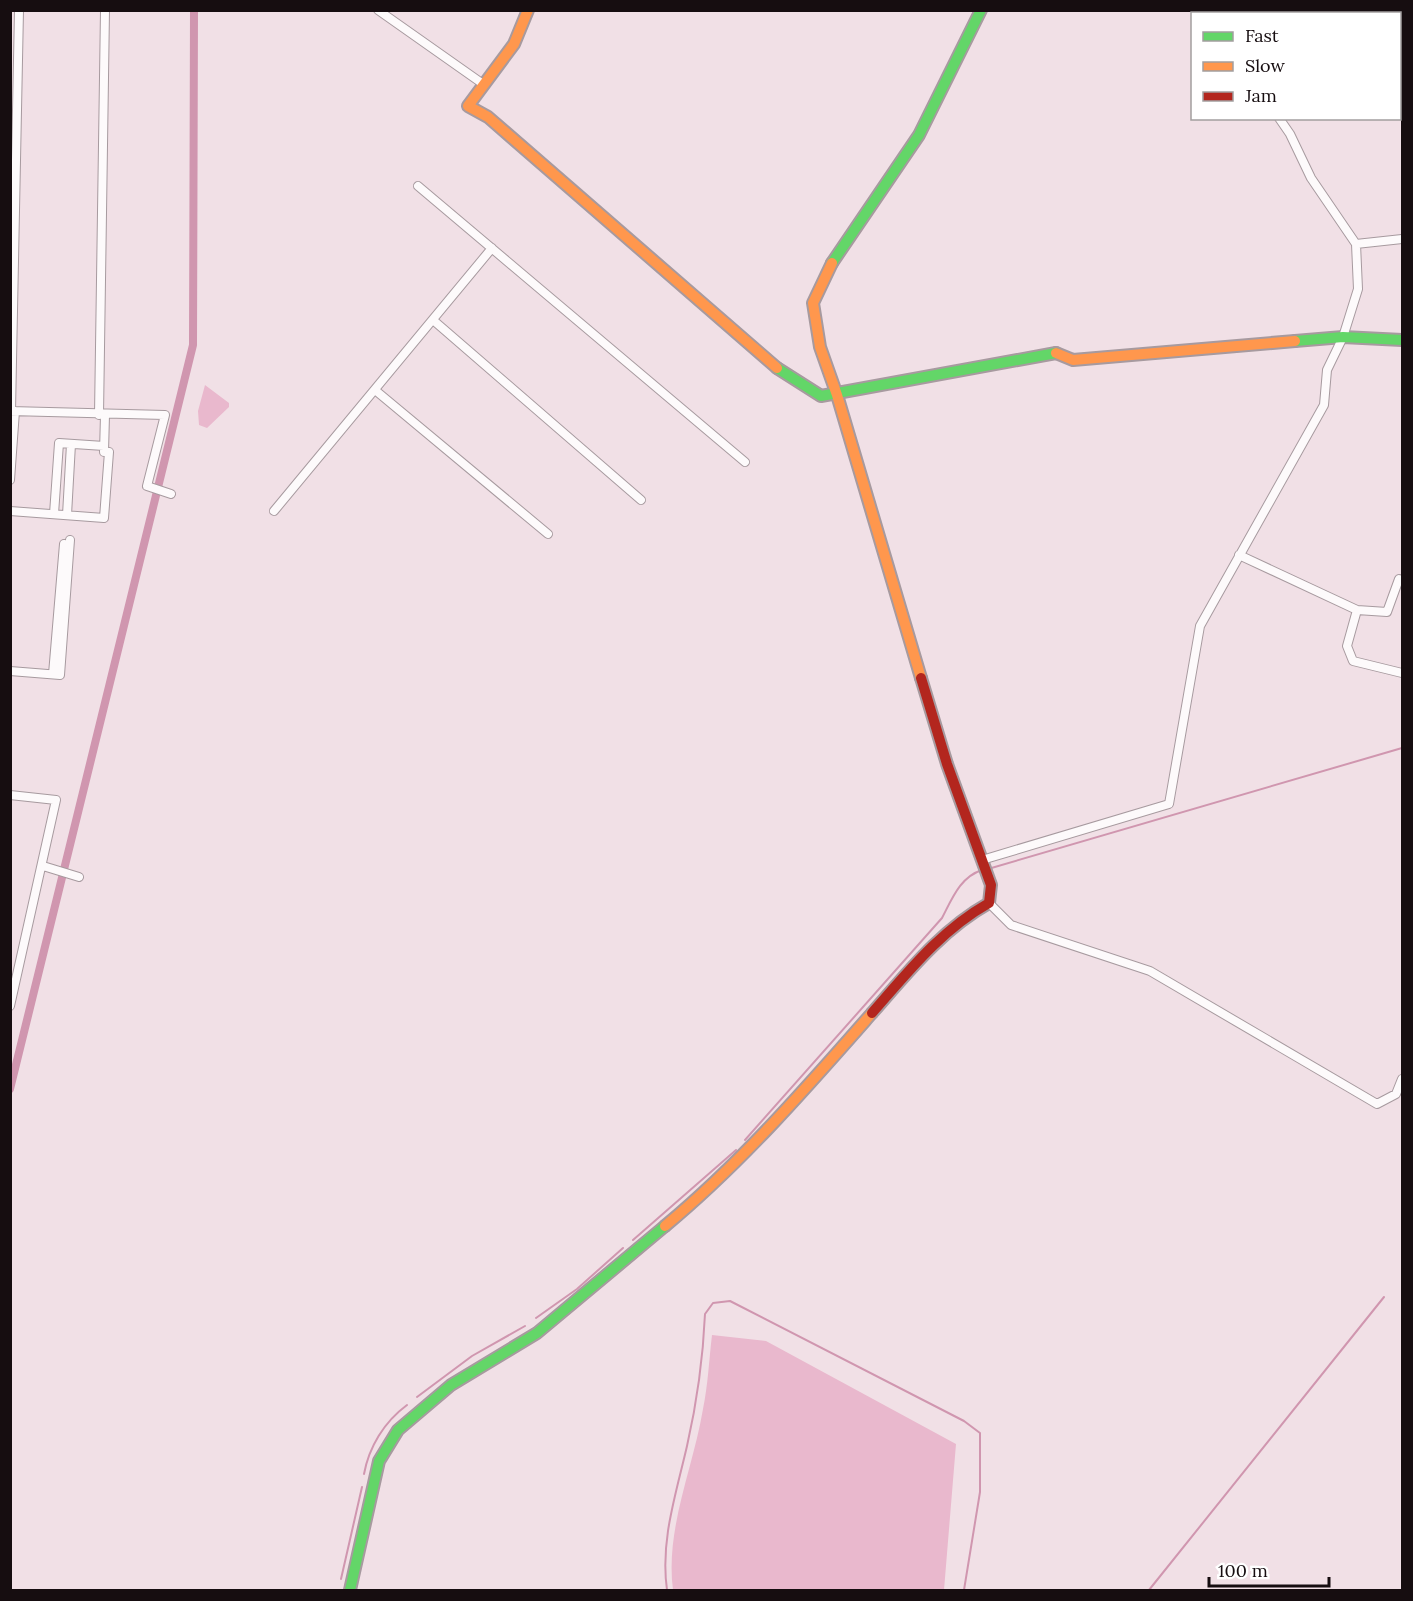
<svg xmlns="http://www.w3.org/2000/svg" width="1413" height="1601" viewBox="0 0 1413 1601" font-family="Lora,serif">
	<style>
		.green { fill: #e9b8cd }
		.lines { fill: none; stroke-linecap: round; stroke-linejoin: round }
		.stream { stroke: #d096af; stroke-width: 2 }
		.canal { stroke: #d096af; stroke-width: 8 }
		.street-casing { stroke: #a79a9f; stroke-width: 10 }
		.fast-casing { stroke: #a79a9f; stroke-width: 14 }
		.slow-casing { stroke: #a79a9f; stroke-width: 14 }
		.jam-casing { stroke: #a79a9f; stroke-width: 14 }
		.street { stroke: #fdfafb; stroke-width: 8 }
		.fast { stroke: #63d668; stroke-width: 10 }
		.slow { stroke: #ff974d; stroke-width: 10 }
		.jam { stroke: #b3261e; stroke-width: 10 }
	</style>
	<rect width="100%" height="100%" fill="#f1e0e6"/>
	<!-- green -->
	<path class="green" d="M205 385 229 403V407L207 428 199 425 198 411Z
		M712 1335 766 1341 956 1444 944 1590H673C665 1529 693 1469 703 1409 708 1385 709 1360 712 1335Z"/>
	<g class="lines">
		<!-- stream -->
		<path class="stream" d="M988 869 1402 748
			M745 1140 942 918C952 899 960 877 982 870
			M633 1240 736 1150
			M536 1318 577 1289 623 1248
			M417 1397 472 1356 525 1326
			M364 1474C369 1447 384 1422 407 1405
			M341 1579 362 1487
			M667 1590C660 1541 676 1494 687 1446 697 1402 703 1359 705 1314L713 1303 730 1301 964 1421 980 1433V1492L964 1590
			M1149 1590 1384 1297"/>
		<!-- canal -->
		<path class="canal" d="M10 1089 193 345 194 10"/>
		<defs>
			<path id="street" d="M378 10 483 84
				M1238 10 1241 14
				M1400 37 1402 36
				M418 186 745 462
				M1356 244 1402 239
				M433 320 641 500
				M375 390 548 534
				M10 411 165 415 147 486 171 494
				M11 411 19 10
				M99 415 105 10
				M10 480 15 411
				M10 511 104 518 109 452H104L105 415
				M274 511 492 248
				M54 514 59 443 104 446
				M67 515 71 444
				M1239 555 1357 610 1387 612 1399 579
				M1357 610 1347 646 1353 661 1402 673
				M10 671 60 675 70 540
				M53 674 64 544
				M10 795 56 800 10 1006
				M982 860 1169 804 1200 626 1324 405 1327 370 1343 337 1358 289 1356 244 1311 178 1290 134 1279 118
				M43 866 79 877
				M989 903 1011 925 1150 971 1377 1104 1396 1094 1402 1079"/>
			<path id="fast" d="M832 263 919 135 981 10
				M1295 341 1343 337 1402 340
				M777 368 821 396 1056 353
				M350 1590 379 1461 398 1430 451 1385 537 1333 665 1226"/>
			<path id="slow" d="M528 10 514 44 468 106 488 117 777 368
				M832 263 813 303 820 347 837 395 921 678
				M1056 353 1073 360 1295 341
				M665 1226C741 1163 807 1087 872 1013"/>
			<path id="jam" d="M872 1013C908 972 941 930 989 903L991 885 947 764 921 678"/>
		</defs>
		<!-- street casing -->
		<use href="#street" class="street-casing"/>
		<!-- fast casing -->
		<use href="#fast" class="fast-casing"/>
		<!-- slow casing -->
		<use href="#slow" class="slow-casing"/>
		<!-- jam casing -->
		<use href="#jam" class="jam-casing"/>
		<!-- street -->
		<use href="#street" class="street"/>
		<!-- fast -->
		<use href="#fast" class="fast"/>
		<!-- slow -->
		<use href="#slow" class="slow"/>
		<!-- jam -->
		<use href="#jam" class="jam"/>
	</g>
	<!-- border -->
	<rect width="1413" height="1601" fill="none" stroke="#160d10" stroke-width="24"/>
	<!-- legend -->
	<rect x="1191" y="12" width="210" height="108" fill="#ffffff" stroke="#a29e9f" stroke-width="1.5"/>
	<rect x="1203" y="32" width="30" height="9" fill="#63d668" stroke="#a29e9f" stroke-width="1.5"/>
	<text x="1245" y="42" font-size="18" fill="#160d10">Fast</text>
	<rect x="1203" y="62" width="30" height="9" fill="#ff974d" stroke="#a29e9f" stroke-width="1.5"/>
	<text x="1245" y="72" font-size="18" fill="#160d10">Slow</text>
	<rect x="1203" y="92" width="30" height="9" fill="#b3261e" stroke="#a29e9f" stroke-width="1.5"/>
	<text x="1245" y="102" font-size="18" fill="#160d10">Jam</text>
	<!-- scale -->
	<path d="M1209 1577v9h120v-9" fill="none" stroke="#160d10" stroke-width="3"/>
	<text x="1218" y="1577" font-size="18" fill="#160d10" stroke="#ffffff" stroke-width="4.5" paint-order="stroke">100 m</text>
</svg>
